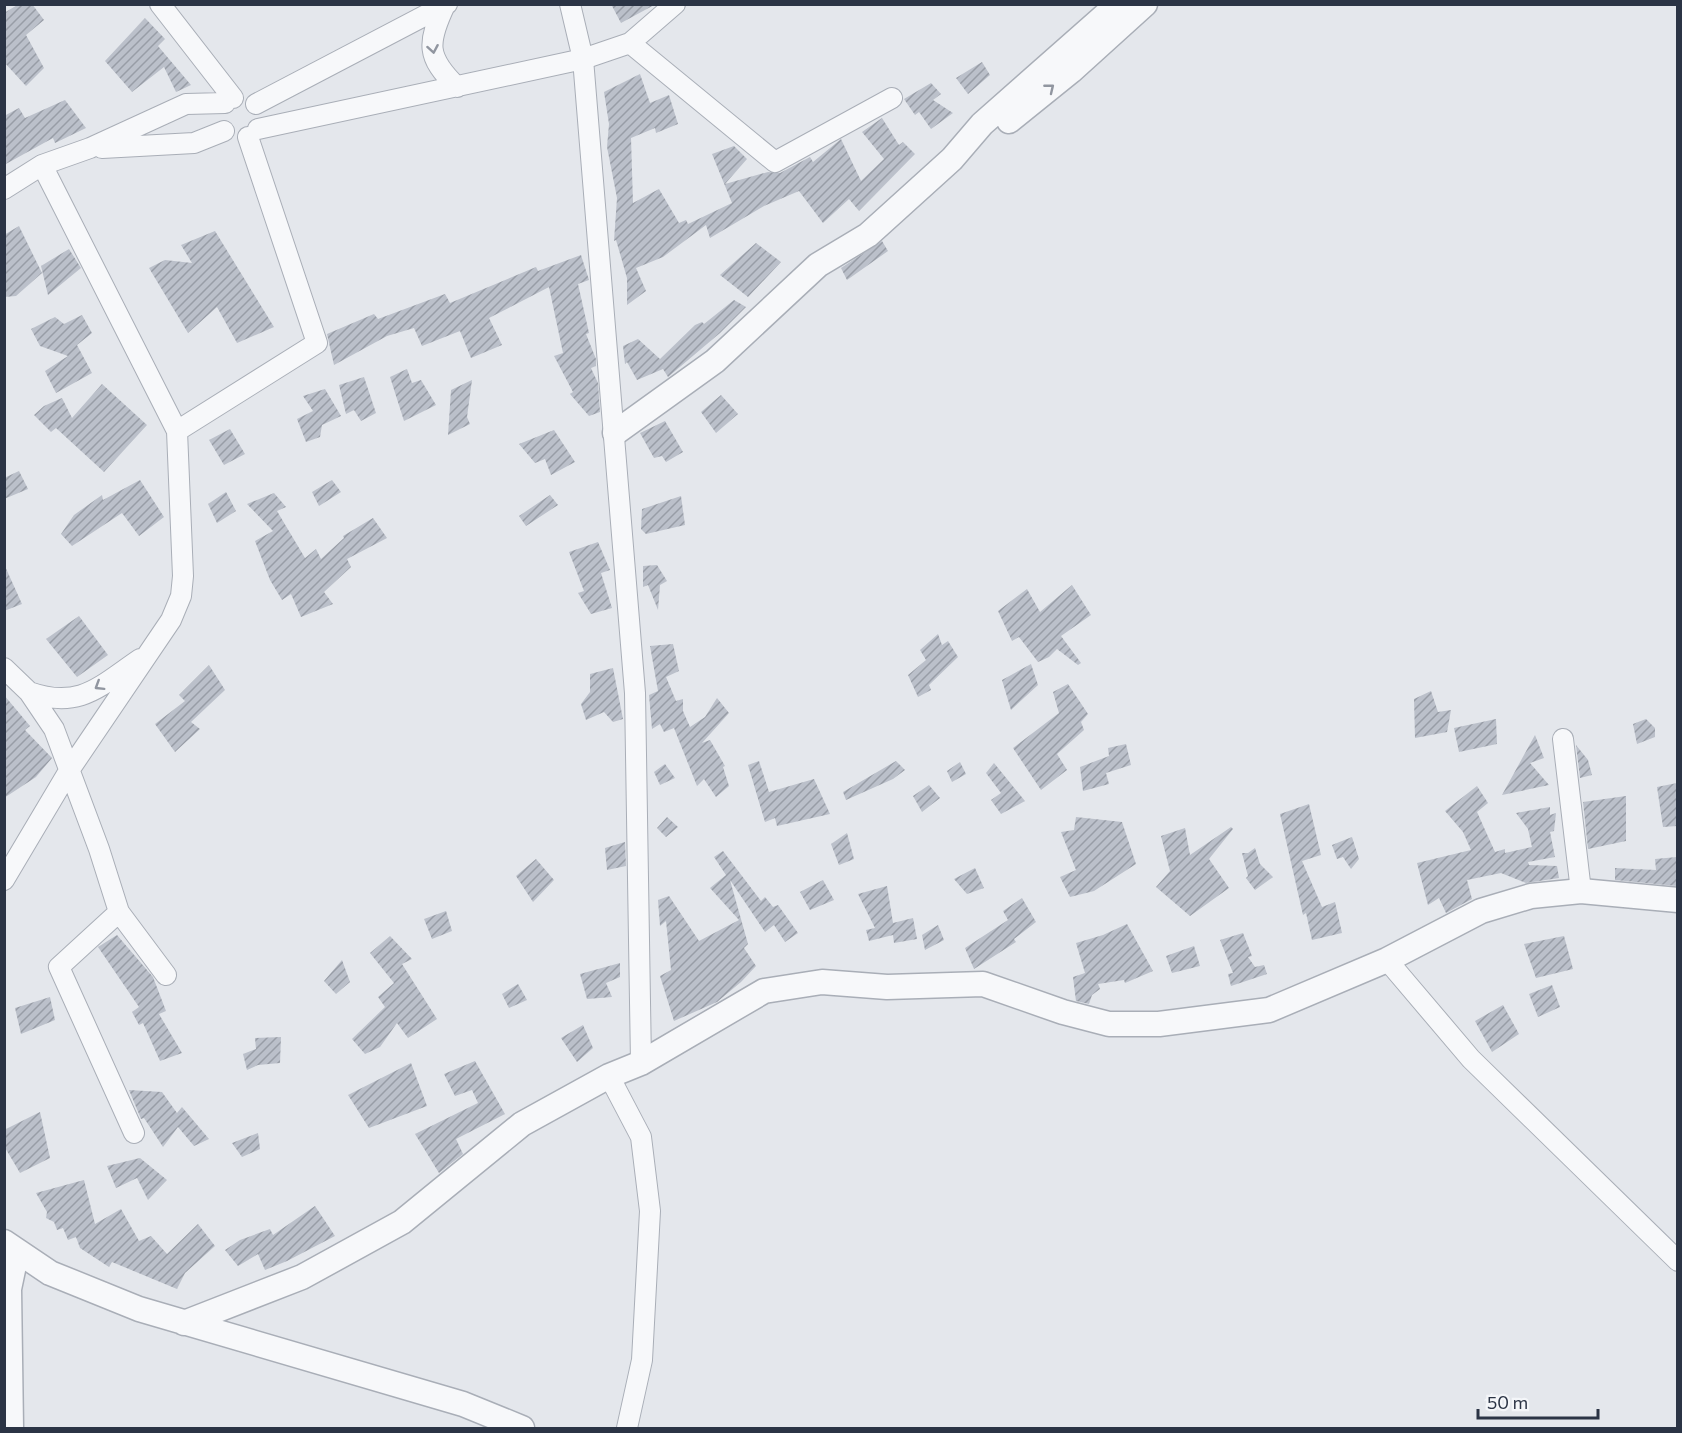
<svg xmlns="http://www.w3.org/2000/svg" width="1682" height="1433" viewBox="0 0 1682 1433" font-family="Commissioner,sans-serif">
	<style>
		.building { fill: url(#building-hatch) }
		.lines { fill: none; stroke-linecap: round; stroke-linejoin: round }
		.minor-casing { stroke: #a9aeb7; stroke-width: 22 }
		.tertiary-casing { stroke: #a9aeb7; stroke-width: 27 }
		.minor { stroke: #f7f8fa; stroke-width: 20 }
		.tertiary { stroke: #f7f8fa; stroke-width: 24 }
		.oneway { stroke: #9196a0 }
	</style>
	<defs>
		<pattern id="building-hatch" width="6" height="6" patternUnits="userSpaceOnUse" patternTransform="scale(1.5)"><rect width="6" height="6" fill="#bbc0ca"/><path d="M-1 1l2-2M0 6l6-6M5 7l2-2" fill="none" stroke="#989da6"/></pattern>
	</defs>
	<rect width="100%" height="100%" fill="#e4e7ec"/>
	<!-- building -->
	<path class="building" d="M19 4H32L44 20 26 35 44 68 26 86 4 62V13Z
		M611 4H656L621 23Z
		M145 18 165 39 158 46 191 85 176 92 164 67 132 92 105 61Z
		M982 62 990 75 968 94 956 78Z
		M640 74 650 103 669 95 678 124 656 133 655 128 631 138 633 203 659 189 679 223 686 220 688 224 732 203 712 154 734 146 747 159 725 184 768 172 780 173 810 157 813 162 841 139 861 181 884 159 862 132 882 118 899 145 903 142 915 154 859 211 849 199 823 223 799 191 764 206 710 238 706 225 663 257 636 268 646 291 627 305V278L616 240 614 241 617 198 607 147 609 124 604 92Z
		M931 83 941 94 933 100 953 113 931 129 919 112 915 115 904 99Z
		M65 100 86 128 55 143 53 138 4 165V116L19 108 25 118Z
		M19 226 42 273 16 296 4 297V235Z
		M215 231 274 327 237 343 217 307 188 333 149 268 165 260 192 263 181 245Z
		M882 241 888 251 847 280 841 268Z
		M756 243 781 262 748 297 720 275Z
		M69 249 81 268 48 295 41 266Z
		M581 255 589 280 578 284 589 333 586 334 596 359V366L591 368 598 383 600 412 589 416 570 394 573 392 554 356 563 353 549 287 489 318 502 345 471 358 460 331 422 346 414 328 387 336 334 365 327 334 374 314 378 319 445 294 450 303 536 267 538 271Z
		M734 300 746 307 720 333 668 377 663 369 637 380 627 362 625 364 623 346 638 339 660 359 695 325 702 322 704 324Z
		M82 315 92 333 77 345 92 373 56 393 45 371 68 356 40 346 31 329 55 317 64 324Z
		M407 369 412 383 421 380 436 405 404 421 390 377Z
		M364 377 376 413 361 421 354 410 346 414 339 385Z
		M472 380 467 417 470 424 448 435 451 390Z
		M102 384 147 425 104 472 56 428 51 432 34 415 44 406 62 398 72 418Z
		M325 389 341 416 322 425 320 437 306 442 297 419 313 411 303 396Z
		M721 395 738 414 716 433 701 412Z
		M665 421 683 452 666 462 662 456 654 458 640 433Z
		M230 429 245 454 224 465 209 440Z
		M554 430 575 462 551 475 545 459 535 463 519 444Z
		M19 471 28 489 4 499V478Z
		M140 480 164 517 139 536 122 513 72 546 61 534 74 515 102 495 103 500Z
		M332 480 341 492 319 506 312 492Z
		M226 492 236 511 217 523 208 504Z
		M274 493 286 507 277 511 305 558 316 549 321 559 344 538 343 536 373 518 387 538 347 559 351 567 324 592 333 604 301 617 291 594 282 600 270 580 255 541 273 531 247 504Z
		M550 495 558 505 526 526 519 516Z
		M681 496 685 525 646 534 641 529 642 509Z
		M598 542 610 570 601 573 612 608 591 614 578 593 584 591 569 552Z
		M4 564 22 604 4 611Z
		M657 565 667 581 660 585 658 610 648 585 643 587V566Z
		M1072 585 1091 615 1061 636 1081 663 1078 665 1057 649 1049 657 1038 662 1019 637 1012 641 998 611 1027 589 1040 612Z
		M79 616 108 655 77 677 46 639Z
		M938 634 942 645 948 641 958 657 929 685 931 690 918 697 908 675 926 660 920 650Z
		M673 644 679 671 666 677 676 701 683 699V711L690 727 705 717 717 698 729 713 702 743 710 740 725 766 723 767 729 786 716 797 704 779 697 786 674 728 664 732 660 724 652 729 649 695 658 691 650 646Z
		M1031 664 1038 685 1011 710 1002 680Z
		M209 665 225 690 191 722 200 729 175 752 155 724 185 701 179 695Z
		M613 668 623 719 613 722 604 712 586 720 581 704 590 692V674Z
		M1068 684 1088 714 1081 722 1084 730 1057 754 1067 770 1041 790 1013 748 1059 713 1053 692Z
		M1431 691 1438 712 1451 710 1447 732 1415 738 1414 699Z
		M4 695 30 726 25 730 52 758 36 777 4 798Z
		M1496 719 1497 744 1459 752 1454 728Z
		M1646 719 1655 728V737L1637 744 1633 724Z
		M1535 735 1544 758 1530 763 1549 785 1502 795Z
		M1126 744 1131 765 1106 773 1109 784 1083 791 1080 767 1109 756 1108 748Z
		M1576 745 1588 760 1592 775 1580 778Z
		M759 761 769 792 814 779 830 814 777 826 775 818 765 822 748 765Z
		M896 761 905 770 893 779 846 800 843 792Z
		M960 762 966 774 952 782 947 771Z
		M994 763 1025 801 1001 814 991 800 1001 793 986 773Z
		M665 764 675 778 660 785 654 772Z
		M1677 783V826L1663 827 1657 787Z
		M929 785 940 798 922 812 913 796Z
		M1477 786 1488 803 1477 812 1495 852 1505 849V853L1532 847 1528 829 1516 813 1550 807V815L1556 813 1554 831 1550 832 1555 857 1528 862 1529 865 1557 866 1559 878 1526 883 1501 873 1467 880 1472 899 1446 913 1439 898 1428 905 1417 863 1471 850 1463 832 1445 811Z
		M1626 796V841L1588 849 1583 802Z
		M1309 804 1321 855 1302 861 1322 907 1335 902 1342 933 1312 940 1306 913 1303 915 1280 814Z
		M667 817 678 827 666 837 657 828Z
		M1076 817 1122 822 1136 864 1094 891 1070 897 1060 877 1076 870 1061 832 1074 830Z
		M1231 827 1233 829 1209 859 1229 888 1190 916 1156 887 1170 871 1161 836 1185 828 1190 855Z
		M847 833 854 859 839 865 831 844Z
		M1352 837 1359 859 1351 869 1343 857 1337 859 1332 845Z
		M625 842 626 866 607 870 605 848Z
		M1255 848 1260 864 1273 877 1255 890 1246 878 1248 876 1242 853H1248Z
		M723 851 761 901 765 897 773 907 778 905 798 933 785 942 774 925 765 932 730 880 748 944 744 948 756 966 741 982 717 1002 674 1021 660 976 671 970 666 921 660 926 658 900 669 896 699 941 739 920 710 888 726 875 714 857Z
		M1677 857V886L1615 880V868L1656 870 1655 859Z
		M536 859 554 880 533 902 516 876Z
		M975 868 984 888 967 894 954 879Z
		M823 880 834 900 810 910 800 892Z
		M887 886 893 923 913 918 917 939 894 943 893 935 869 941 866 930 875 928 858 894Z
		M1022 898 1036 922 1014 939 1016 942 974 969 965 948 1008 920 1003 911Z
		M446 911 452 931 432 939 424 919Z
		M1127 924 1153 971 1125 983 1124 980 1098 984 1100 989 1092 995 1089 1004 1076 1001 1073 977 1085 973 1076 943 1103 935Z
		M938 925 944 940 925 950 922 935Z
		M1243 933 1252 956 1248 957 1255 967 1264 965 1267 974 1231 986 1228 974 1233 973 1220 940Z
		M117 935 153 977 166 1011 159 1014 182 1053 160 1061 143 1023 139 1025 132 1012 139 1007 98 947Z
		M390 936 412 959 402 964 437 1019 408 1038 397 1023 380 1047 365 1054 352 1039 385 1007 378 997 394 983 370 953Z
		M1564 936 1573 969 1536 978 1524 944Z
		M1194 946 1200 966 1172 973 1166 956Z
		M342 960 350 982 336 994 324 981Z
		M620 963V977L606 983 612 997 587 999 580 974Z
		M518 984 527 1000 509 1008 502 994Z
		M1552 985 1560 1007 1538 1017 1529 994Z
		M50 997 55 1020 21 1034 15 1008Z
		M1503 1005 1519 1034 1492 1052 1475 1021Z
		M583 1025 593 1048 577 1062 561 1038Z
		M281 1037 280 1063 258 1065 247 1070 243 1054 256 1049 255 1038Z
		M475 1061 505 1114 456 1139 463 1154 439 1173 415 1134 478 1103 472 1090 455 1096 444 1074Z
		M411 1063 427 1106 369 1128 348 1095Z
		M129 1090 162 1092 177 1113 182 1107 209 1139 194 1146 178 1127 163 1147 144 1118 141 1119Z
		M40 1112 50 1158 20 1173 4 1146V1130Z
		M258 1133 260 1149 242 1157 232 1143Z
		M140 1158 167 1180 148 1200 137 1178 116 1188 107 1166Z
		M84 1180 95 1224 121 1209 139 1241 151 1236 167 1254 198 1224 215 1246 185 1273 177 1289 112 1262 109 1267 80 1248 76 1237 68 1240 63 1228 57 1230 54 1222 46 1218 47 1212 36 1193Z
		M315 1206 335 1236 287 1261 265 1270 258 1254 238 1266 225 1250 240 1240 270 1229 273 1235Z"/>
	<g class="lines">
		<defs>
			<path id="minor" d="M160 4 233 98
				M570 4 583 59 630 43 675 4
				M445 5C427 43 426 57 457 87
				M630 43 775 162 892 98
				M256 104 447 4
				M258 129 583 59 635 693 641 1063
				M102 148 194 143 224 131
				M4 189 42 165 90 148 186 104 225 103
				M177 431 317 343 248 137
				M4 668 29 692 54 729 99 849 119 912 166 975
				M29 692C80 710 100 686 140 659
				M1563 739 1581 891
				M4 880 70 769 171 620 181 596 183 576 177 431 42 165
				M119 912 59 967 134 1133
				M1387 960 1471 1059 1678 1261
				M609 1076 641 1137 650 1211 642 1360 627 1428"/>
			<path id="tertiary" d="M1009 121 1071 71 1145 4
				M615 433 715 361 818 265 868 235 952 159 982 124 1118 4
				M4 1242 50 1273 139 1309 463 1404 522 1428
				M184 1323 302 1277 402 1222 522 1124 609 1076 641 1063 764 991 822 982 887 987 983 984 1063 1012 1109 1024H1159L1269 1010 1387 960 1481 911 1531 896 1581 891 1678 900
				M11 1428 9 1289 17 1251"/>
		</defs>
		<!-- minor casing -->
		<use href="#minor" class="minor-casing"/>
		<!-- tertiary casing -->
		<use href="#tertiary" class="tertiary-casing"/>
		<!-- minor -->
		<use href="#minor" class="minor"/>
		<!-- tertiary -->
		<use href="#tertiary" class="tertiary"/>
	</g>
	<!-- one-way arrows -->
	<defs><path id="oneway-chevron" d="M-2-3.5L2.5 0L-2 3.5" fill="none" stroke-width="1.6" stroke-linecap="round" stroke-linejoin="round" transform="scale(1.5)"/></defs>
	<g class="oneway">
		<use href="#oneway-chevron" transform="translate(433 49) rotate(80)"/>
		<use href="#oneway-chevron" transform="translate(1050 88) rotate(-39)"/>
		<use href="#oneway-chevron" transform="translate(99 686) rotate(148)"/>
	</g>
	<!-- border -->
	<rect width="1682" height="1433" fill="none" stroke="#2b3445" stroke-width="12"/>
	<!-- scale -->
	<path d="M1478 1409v9h120v-9" fill="none" stroke="#2b3445" stroke-width="3"/>
	<text x="1487" y="1409" font-size="18" fill="#2b3445" stroke="#f4f6f9" stroke-width="4.5" paint-order="stroke">50 m</text>
</svg>
